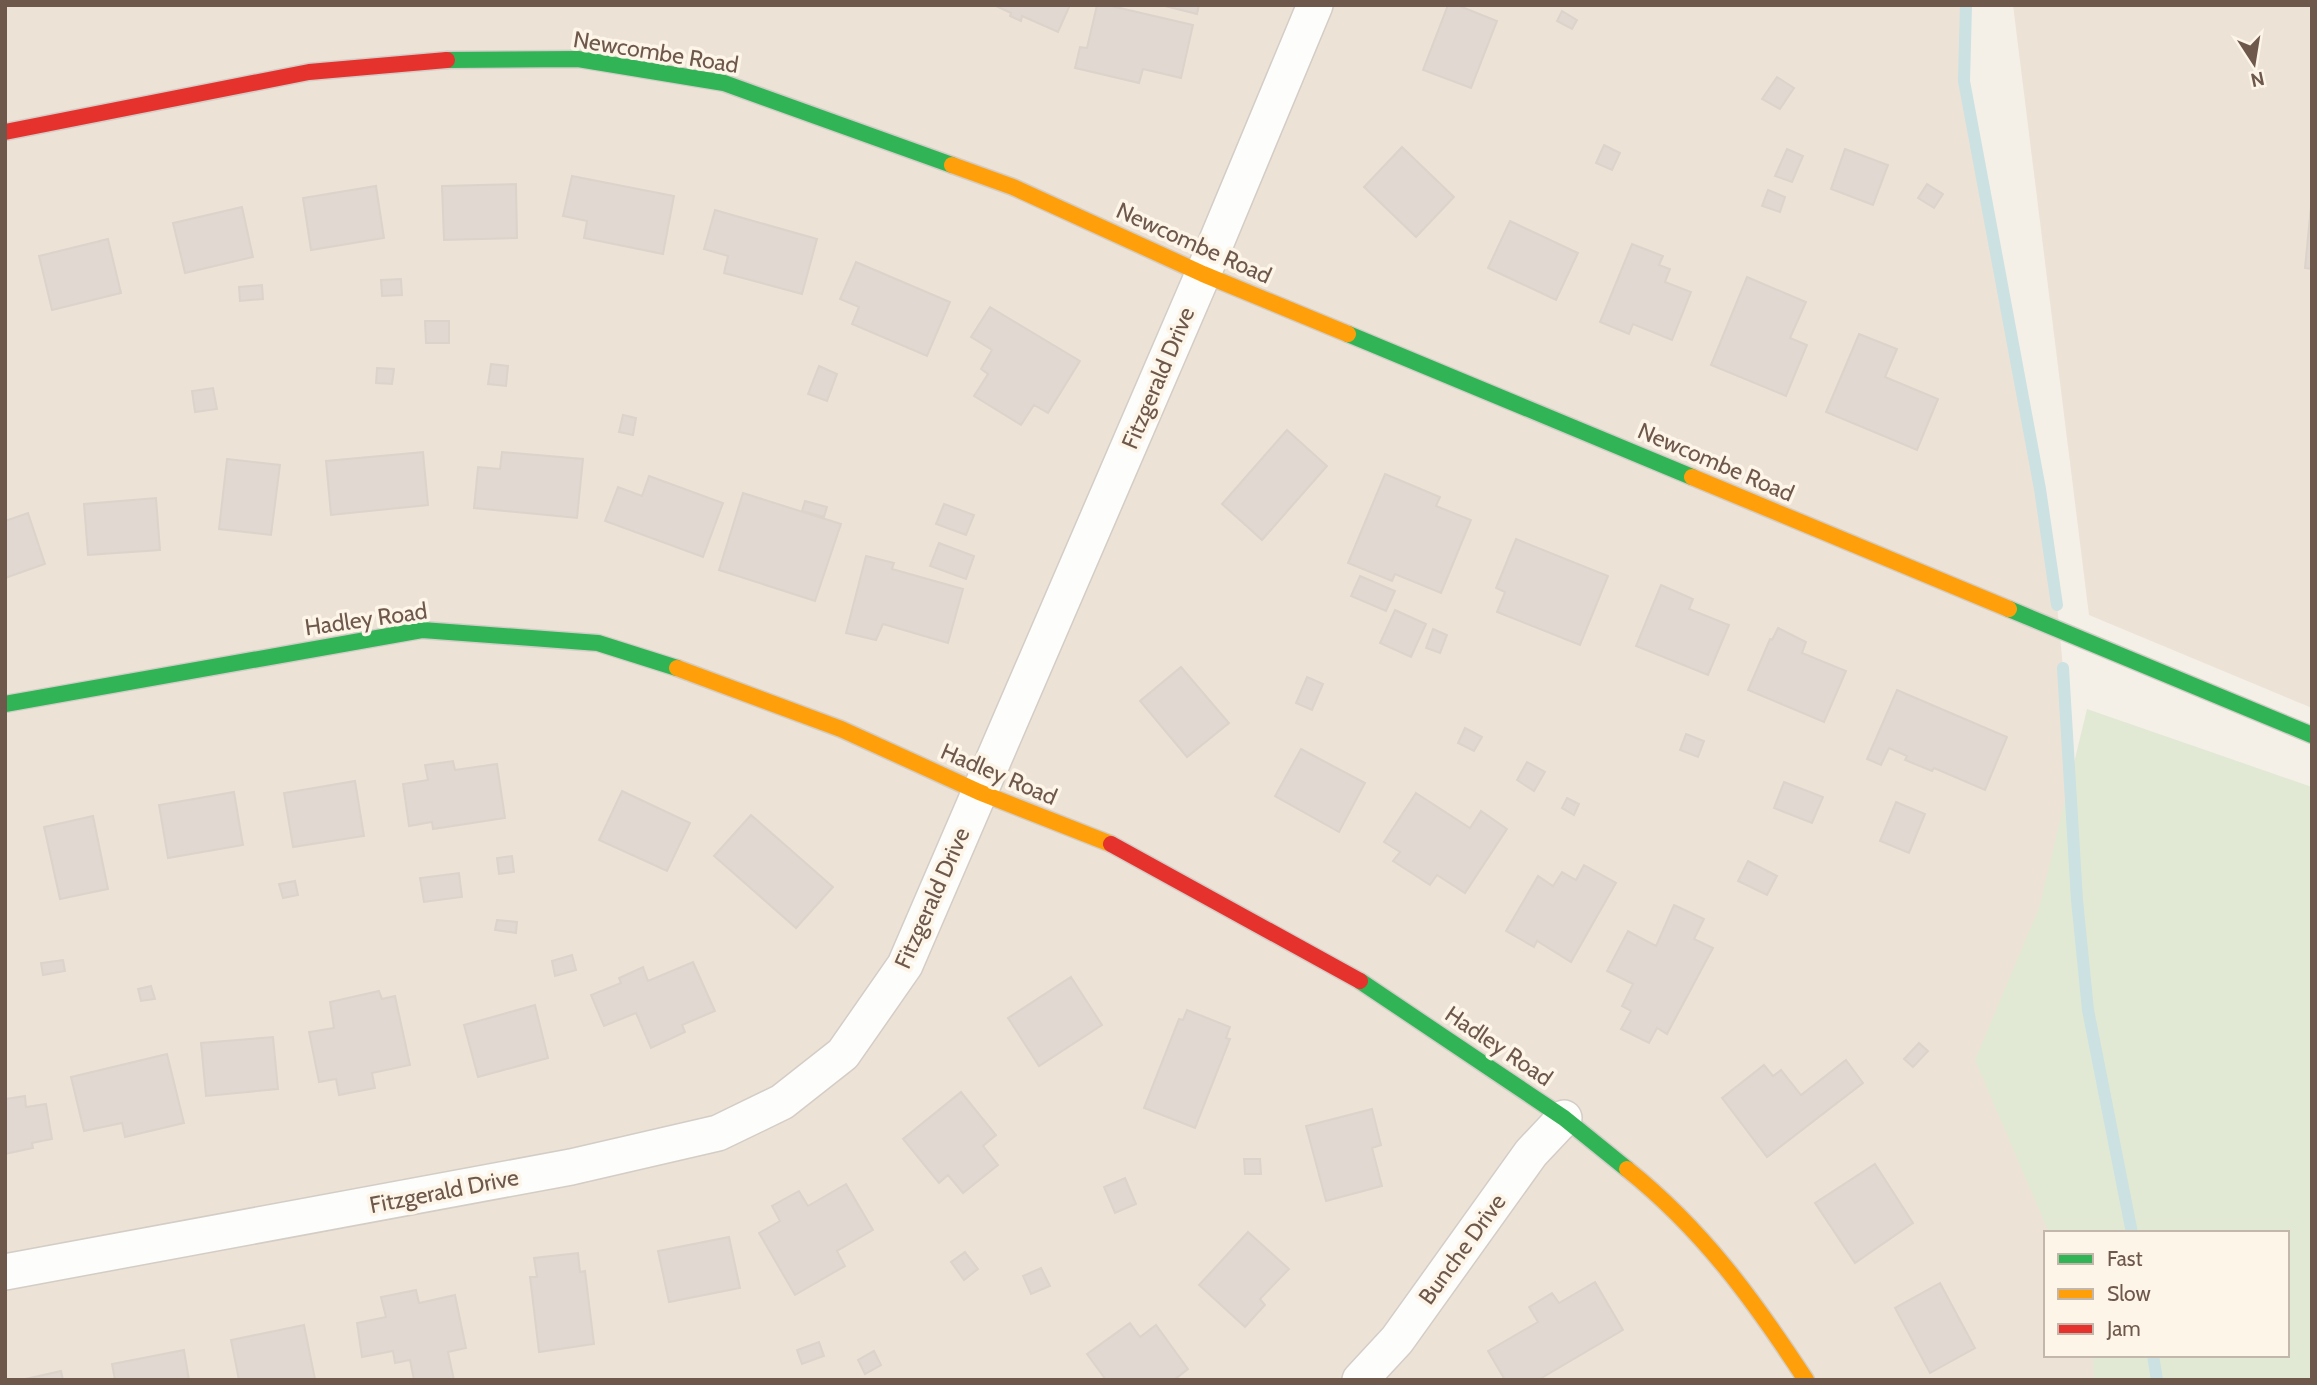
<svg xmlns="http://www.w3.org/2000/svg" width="2317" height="1385" viewBox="0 0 2317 1385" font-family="Cabin,sans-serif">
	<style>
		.residential { fill: #ede2d6 }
		.green { fill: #e1e9d4 }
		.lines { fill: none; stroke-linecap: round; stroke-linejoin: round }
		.stream { stroke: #cbe1e2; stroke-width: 12 }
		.building { fill: #e0d8d1; stroke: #dcd3cb; stroke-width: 2 }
		.street-casing { stroke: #d3cdc6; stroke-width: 38 }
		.fast-casing { stroke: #d3cdc7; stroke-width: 19 }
		.slow-casing { stroke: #d3cdc7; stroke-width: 19 }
		.jam-casing { stroke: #d3cdc7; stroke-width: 19 }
		.street { stroke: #fdfdfc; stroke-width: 35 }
		.fast { stroke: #30b455; stroke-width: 16 }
		.slow { stroke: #ff9f0a; stroke-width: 16 }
		.jam { stroke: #e5322d; stroke-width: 16 }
		.labels { text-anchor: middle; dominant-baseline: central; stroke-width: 7; stroke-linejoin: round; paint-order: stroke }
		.street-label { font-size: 23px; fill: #6e584c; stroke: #fcf5e8 }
	</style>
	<rect width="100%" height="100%" fill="#f4f0e8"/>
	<!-- residential -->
	<path class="residential" d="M5 5H1966L1964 81 2040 489 2057 605 2063 668 2077 900 2132 1233H2046V1355H2153L2157 1380H5Z
		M2013 5H2312V708L2089 615Z"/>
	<!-- green -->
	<path class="green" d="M2087 709 2312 787V1380H2094L2093 1355H2287V1233H2049L1975 1060 2039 908Z"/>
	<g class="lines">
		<!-- stream -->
		<path class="stream" d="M1966 5 1964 81 2040 489 2057 605
			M2063 668 2077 900 2088 1010 2132 1233
			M2153 1355 2157 1380"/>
	</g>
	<!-- building -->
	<path class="building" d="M994 5H1070L1058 32 1022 16 1021 21 1010 16 1011 13Z
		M1097 5H1107L1193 25 1181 78 1143 69 1139 83 1075 68 1080 47 1087 48Z
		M1161 5H1199L1197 14Z
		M1448 5H1457L1497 21 1471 88 1423 70Z
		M1562 11 1577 20 1572 29 1557 21Z
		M1777 77 1794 88 1780 109 1762 99Z
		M1604 145 1620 153 1612 170 1596 163Z
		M1402 147 1454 197 1416 237 1364 187Z
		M1787 149 1803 156 1792 182 1775 176Z
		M1845 149 1888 165 1873 205 1831 189Z
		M572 176 674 196 663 254 584 238 587 221 563 216Z
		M516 184 517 238 444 240 442 186Z
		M1927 184 1943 194 1934 208 1918 198Z
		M376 186 384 238 311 250 303 198Z
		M1768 190 1785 197 1780 212 1762 206Z
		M2312 196V269L2305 268Z
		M242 207 253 257 185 273 173 223Z
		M715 210 817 239 802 294 724 273 728 256 704 249Z
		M1510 221 1578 253 1556 300 1488 268Z
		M108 239 121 293 52 310 39 256Z
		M1632 244 1663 256 1659 265 1670 269 1665 282 1691 292 1672 340 1633 324 1629 334 1600 322Z
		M856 262 950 302 927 356 852 324 859 307 840 299Z
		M1747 277 1806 302 1790 338 1807 345 1786 396 1711 365Z
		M401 279 402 295 382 296 381 280Z
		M262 285 263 299 240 301 239 287Z
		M990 307 1080 361 1048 413 1034 405 1021 425 974 396 988 374 981 369 992 350 971 337Z
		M425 321H449V343H426Z
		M1859 334 1897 349 1885 377 1938 399 1917 450 1826 412Z
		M491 364 508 366 506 386 488 384Z
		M819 366 837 374 827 401 808 394Z
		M377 368 394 369 392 384 376 383Z
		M213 388 217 409 195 412 192 391Z
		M623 415 636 418 633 435 619 432Z
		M1287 430 1327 466 1262 540 1222 504Z
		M423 452 428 505 331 515 326 461Z
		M502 452 583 459 577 518 474 508 478 467 500 469Z
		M227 459 280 465 271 535 219 529Z
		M1385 474 1440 497 1436 506 1471 520 1441 593 1395 574 1392 581 1348 563Z
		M649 476 723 503 703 557 605 521 618 487 642 496Z
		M743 493 841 524 815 601 719 570Z
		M156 498 160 550 88 555 84 504Z
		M805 501 827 507 824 517 802 511Z
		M944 504 974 515 966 535 936 524Z
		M28 513 45 564 5 578V521Z
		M1516 539 1608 576 1580 645 1497 612 1505 592 1496 588Z
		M939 543 974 556 966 579 930 566Z
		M866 556 894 563 892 569 963 589 948 643 883 624 876 640 846 633Z
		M1360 576 1395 591 1386 611 1351 596Z
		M1661 585 1693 599 1689 609 1729 625 1708 675 1636 646Z
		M1395 610 1426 624 1411 657 1380 643Z
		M1778 628 1806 642 1802 653 1846 671 1824 722 1748 690 1770 639 1772 640Z
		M1433 629 1447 635 1440 653 1426 648Z
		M1181 667 1229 723 1187 757 1140 701Z
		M1307 677 1323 684 1312 710 1296 703Z
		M1897 690 2007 737 1985 790 1934 768 1932 771 1905 760 1907 756 1889 748 1881 765 1867 759Z
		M1465 728 1482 737 1474 751 1458 743Z
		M1686 734 1704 741 1698 757 1680 750Z
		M1301 749 1365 783 1339 832 1275 796Z
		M453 761 455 770 497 764 505 818 433 829 432 822 409 826 403 784 428 780 425 765Z
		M1527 762 1545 772 1534 791 1517 780Z
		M355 781 364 836 293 847 284 793Z
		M1784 782 1823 797 1812 823 1774 808Z
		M622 791 690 823 667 871 599 840Z
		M234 792 243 845 168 858 159 805Z
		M1416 793 1470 828 1481 811 1507 829 1465 893 1437 875 1430 885 1393 861 1400 852 1384 842Z
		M1567 798 1579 804 1574 815 1562 808Z
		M1896 802 1925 814 1909 853 1880 841Z
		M751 815 833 887 796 928 714 856Z
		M93 816 108 889 60 899 44 827Z
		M512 856 514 872 499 874 497 858Z
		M1748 861 1777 876 1767 895 1738 881Z
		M1584 865 1616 883 1571 962 1537 941 1534 947 1506 931 1538 876 1553 886 1562 872 1576 880Z
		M459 873 462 897 424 902 420 878Z
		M295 881 298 895 283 898 279 884Z
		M1674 905 1704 919 1694 939 1713 948 1667 1034 1657 1028 1649 1043 1621 1029 1631 1011 1622 1006 1633 984 1607 971 1628 931 1656 946Z
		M497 920 517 922 516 933 495 930Z
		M572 955 576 970 555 976 552 961Z
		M63 960 65 971 43 975 41 963Z
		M693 962 715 1011 682 1025 685 1032 651 1048 636 1013 604 1026 591 995 621 983 619 978 643 967 648 981Z
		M1071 977 1102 1025 1039 1066 1008 1018Z
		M151 986 155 999 141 1001 138 989Z
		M379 991 382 999 395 996 410 1065 372 1073 375 1088 339 1095 336 1079 319 1082 309 1032 334 1028 330 1002Z
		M535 1005 548 1058 478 1077 464 1025Z
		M1187 1010 1230 1027 1226 1038 1230 1039 1195 1128 1144 1108 1179 1019 1183 1020Z
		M273 1037 278 1089 206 1096 201 1043Z
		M1919 1043 1928 1051 1913 1067 1904 1059Z
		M167 1054 184 1123 125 1137 122 1123 84 1131 71 1077Z
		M1846 1060 1863 1083 1767 1157 1722 1098 1764 1065 1773 1076 1781 1070 1801 1095Z
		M961 1092 996 1135 983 1146 998 1165 963 1193 948 1175 939 1183 903 1139Z
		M25 1096 26 1107 46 1104 52 1139 32 1143 33 1148 5 1154V1099Z
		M1372 1109 1381 1145 1372 1148 1382 1186 1326 1201 1306 1126Z
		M1244 1159H1260L1261 1174H1245Z
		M1875 1164 1913 1223 1855 1263 1815 1203Z
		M1125 1178 1136 1204 1115 1213 1104 1187Z
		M846 1184 873 1230 837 1251 845 1266 795 1295 759 1233 780 1221 772 1206 799 1191 808 1206Z
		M1248 1232 1289 1269 1260 1299 1265 1305 1245 1327 1199 1285Z
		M729 1237 740 1288 669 1302 658 1251Z
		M965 1252 978 1269 964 1280 951 1262Z
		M578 1253 580 1272 585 1271 594 1344 539 1352 530 1277H537L534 1258Z
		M1041 1268 1050 1286 1031 1294 1023 1276Z
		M1595 1282 1623 1330 1538 1380H1505L1488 1351 1538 1322 1529 1307 1552 1293 1559 1303Z
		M1940 1283 1975 1348 1930 1373 1895 1308Z
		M416 1290 419 1303 455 1295 466 1348 448 1352 454 1380H414L410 1360 395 1363 393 1351 362 1357 357 1323 386 1317 381 1297Z
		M1130 1323 1140 1337 1156 1325 1188 1369 1174 1380H1106L1087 1354Z
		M304 1325 315 1379 239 1380 231 1340Z
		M819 1342 824 1356 802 1364 797 1350Z
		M184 1350 189 1380H115L112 1364Z
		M874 1351 881 1365 865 1374 858 1360Z
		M61 1371 63 1380H21Z"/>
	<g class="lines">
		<defs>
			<path id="street" d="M5 1272 571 1167 718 1133 782 1102 843 1054 905 965 1203 274 1315 5
				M1360 1380 1397 1340 1531 1153 1564 1118"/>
			<path id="fast" d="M447 60 578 59 724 83 952 165
				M1348 334 1692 477
				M2009 609 2312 735
				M5 704 422 630 598 643 677 668
				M1360 981 1564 1118 1627 1169"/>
			<path id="slow" d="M952 165 1013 187 1203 274 1348 334
				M1692 477 2009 609
				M677 668 841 729 979 792 1111 844
				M1627 1169C1703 1230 1753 1299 1806 1380"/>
			<path id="jam" d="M5 132 309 72 447 60
				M1111 844 1360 981"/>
		</defs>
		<!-- street casing -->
		<use href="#street" class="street-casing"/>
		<!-- fast casing -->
		<use href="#fast" class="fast-casing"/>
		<!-- slow casing -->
		<use href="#slow" class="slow-casing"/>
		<!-- jam casing -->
		<use href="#jam" class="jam-casing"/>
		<!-- street -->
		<use href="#street" class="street"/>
		<!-- fast -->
		<use href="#fast" class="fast"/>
		<!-- slow -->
		<use href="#slow" class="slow"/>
		<!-- jam -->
		<use href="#jam" class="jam"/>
	</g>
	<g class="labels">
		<!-- street labels -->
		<g class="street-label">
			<text transform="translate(656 52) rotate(9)">Newcombe Road</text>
			<text transform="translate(1194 243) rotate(24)">Newcombe Road</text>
			<text transform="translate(1158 378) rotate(-67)">Fitzgerald Drive</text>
			<text transform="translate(1716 462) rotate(23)">Newcombe Road</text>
			<text transform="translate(366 619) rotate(-8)">Hadley Road</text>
			<text transform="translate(999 774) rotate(23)">Hadley Road</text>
			<text transform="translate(932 898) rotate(-66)">Fitzgerald Drive</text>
			<text transform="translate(1499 1046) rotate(34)">Hadley Road</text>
			<text transform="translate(444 1191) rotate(-11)">Fitzgerald Drive</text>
			<text transform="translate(1462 1249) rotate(-54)">Bunche Drive</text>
		</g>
	</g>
	<!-- border -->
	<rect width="2317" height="1385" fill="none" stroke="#6e584c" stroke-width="14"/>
	<!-- legend -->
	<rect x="2044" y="1231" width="245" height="126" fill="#fcf5e8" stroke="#c3b6aa" stroke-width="2"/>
	<rect x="2058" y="1254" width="35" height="10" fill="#30b455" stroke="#c3b6aa" stroke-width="2"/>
	<text x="2107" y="1266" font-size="21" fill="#6e584c">Fast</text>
	<rect x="2058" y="1289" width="35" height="10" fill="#ff9f0a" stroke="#c3b6aa" stroke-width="2"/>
	<text x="2107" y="1301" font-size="21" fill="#6e584c">Slow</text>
	<rect x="2058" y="1324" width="35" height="10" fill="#e5322d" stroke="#c3b6aa" stroke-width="2"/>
	<text x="2107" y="1336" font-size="21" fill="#6e584c">Jam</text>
	<!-- north arrow -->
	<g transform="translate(2254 63) rotate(168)" stroke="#fcf5e8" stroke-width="5" paint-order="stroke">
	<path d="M0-5L12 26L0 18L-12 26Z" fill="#6e584c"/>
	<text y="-10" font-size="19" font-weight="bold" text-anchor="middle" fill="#6e584c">N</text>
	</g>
</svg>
